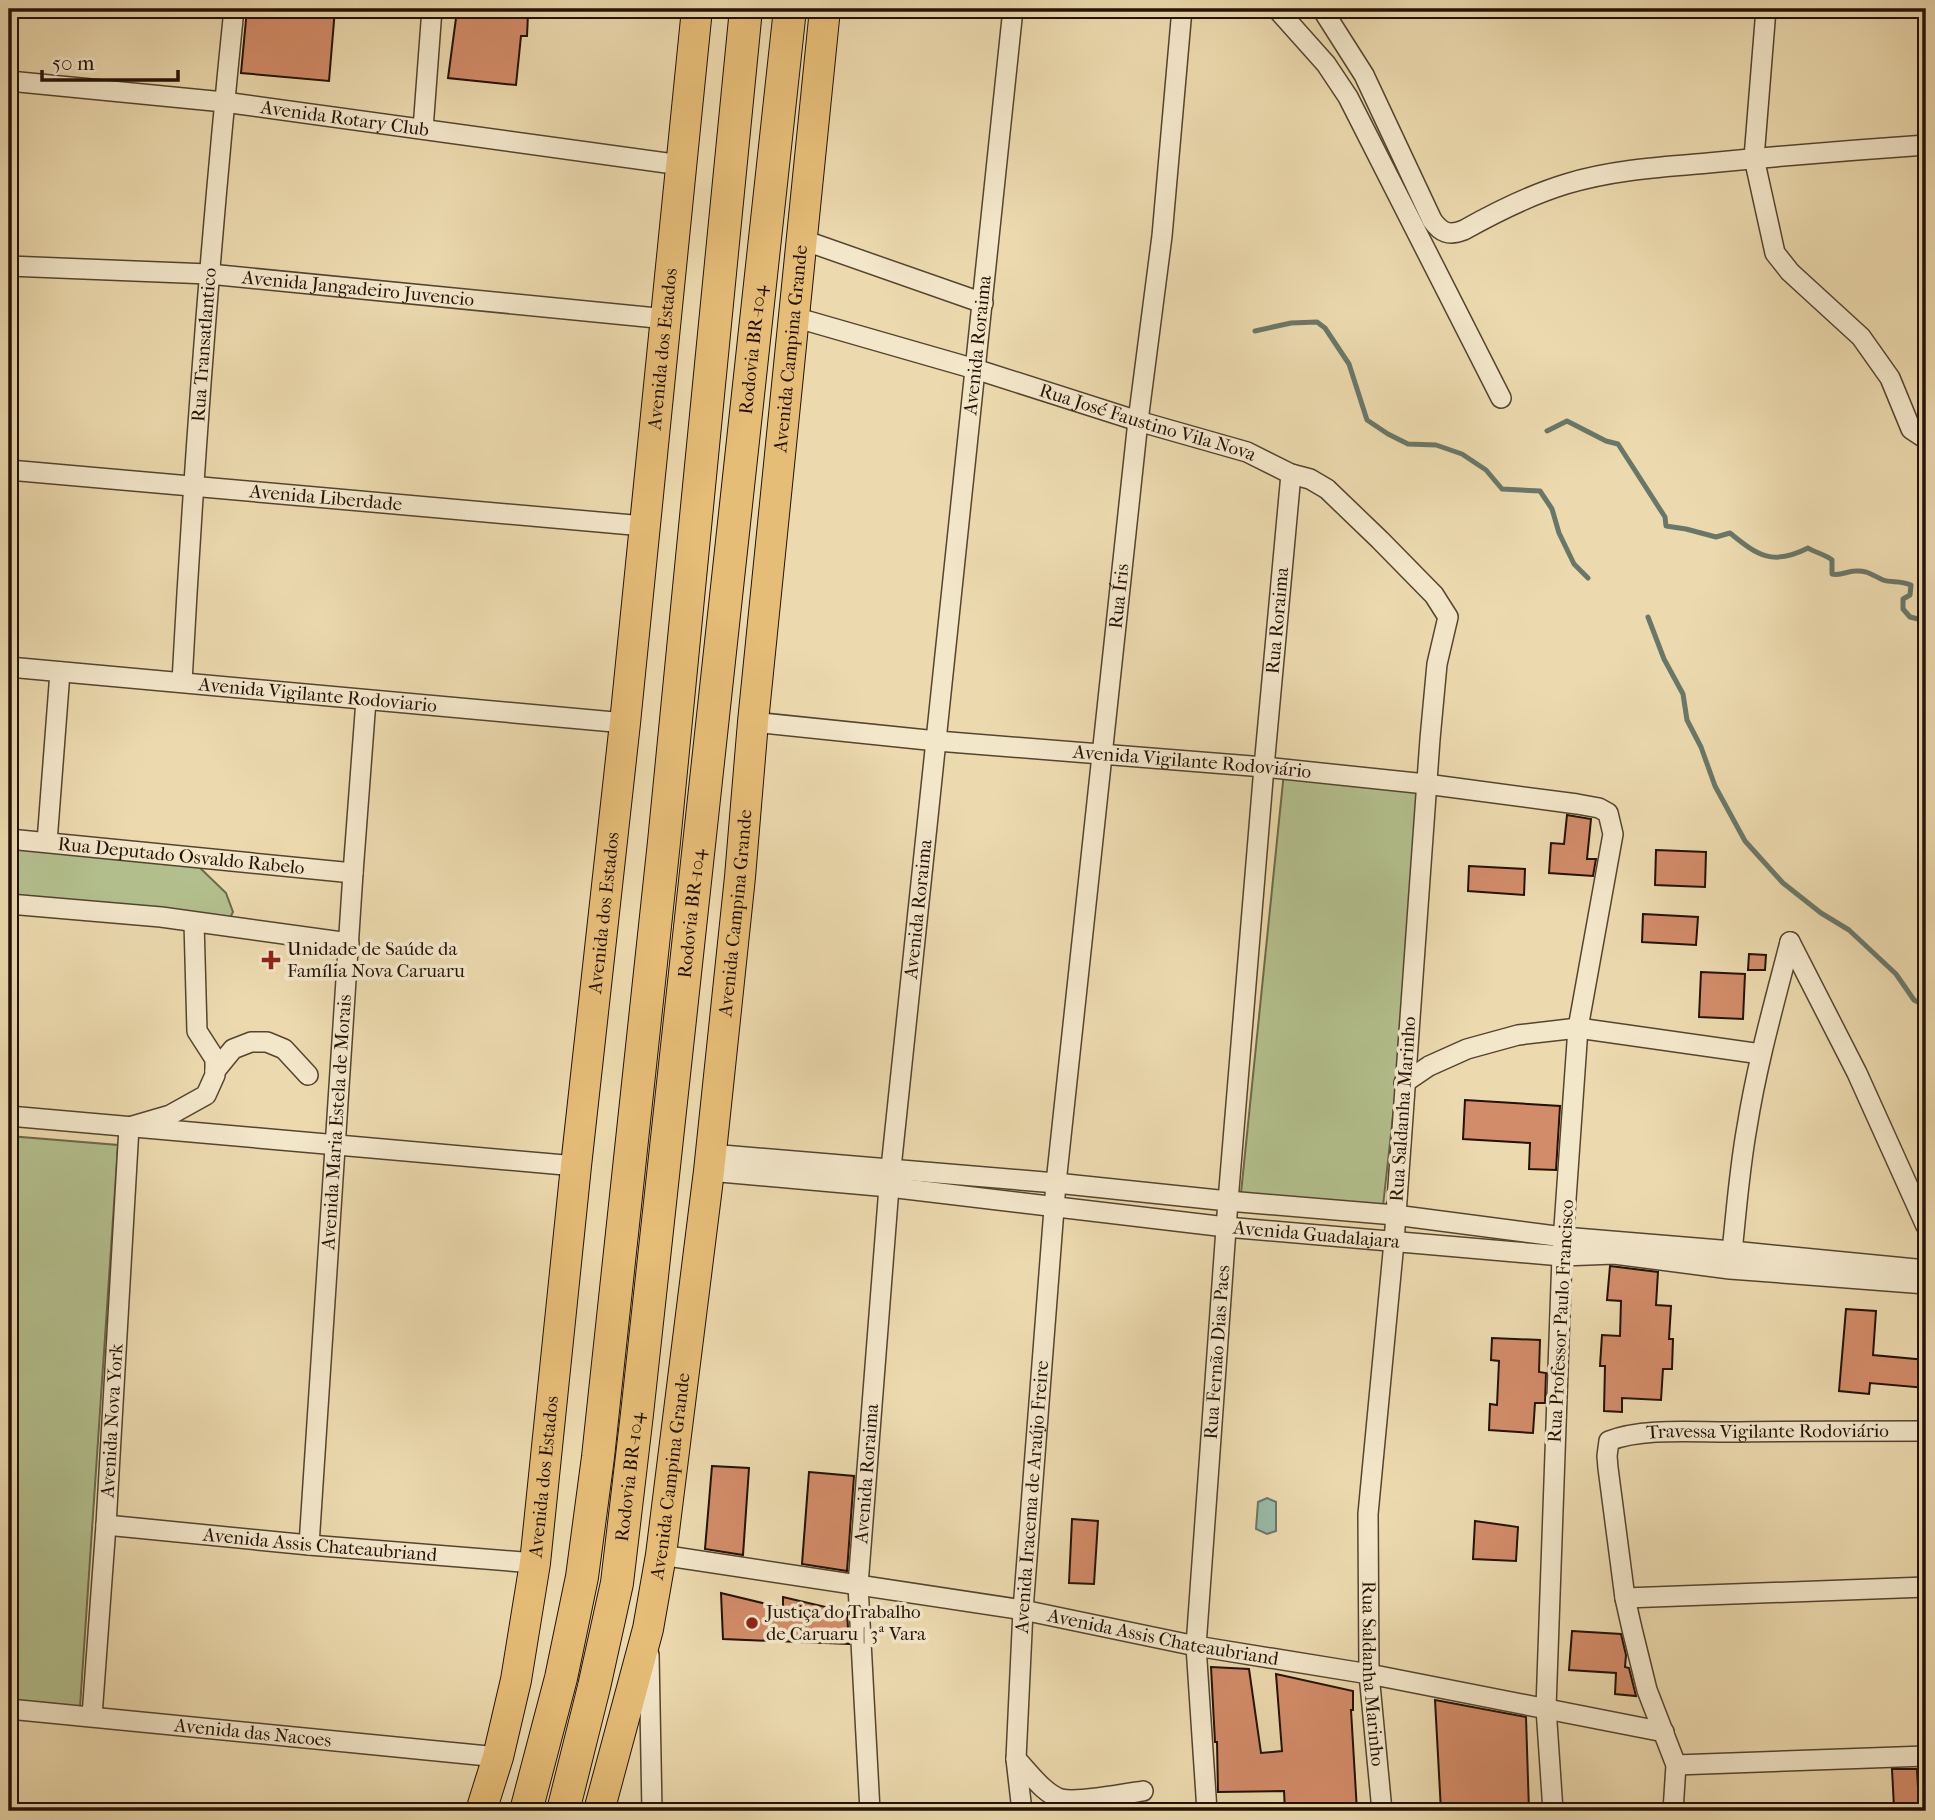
<svg xmlns="http://www.w3.org/2000/svg" width="1935" height="1820" viewBox="0 0 1935 1820" font-family="'IM FELL French Canon',serif">
	<style>
		.green { fill: #b3c08e; stroke: #6b694a; stroke-width: 2 }
		.water { fill: #9ba; stroke: #6a7768; stroke-width: 2 }
		.lines { fill: none; stroke-linecap: round; stroke-linejoin: round }
		.stream { stroke: #6a7768; stroke-width: 5 }
		.building { fill: #d38c69; stroke: #231205; stroke-width: 2 }
		.minor-casing { stroke: #55442f; stroke-width: 22 }
		.primary-casing { stroke: #231205; stroke-width: 32 }
		.trunk-casing { stroke: #231205; stroke-width: 34 }
		.minor { stroke: #f3e7ca; stroke-width: 19 }
		.primary { stroke: #e6bd77; stroke-width: 30 }
		.trunk { stroke: #e6bd77; stroke-width: 32 }
		.poi-dot { fill: #8f2418; stroke: #f3e7ca; stroke-width: 2.5 }
		.labels { text-anchor: middle; dominant-baseline: central; stroke-width: 7; stroke-linejoin: round; paint-order: stroke }
		.street-label { font-size: 19px; fill: #231205; stroke: #f3e7ca }
		.poi-label { font-size: 19px; fill: #231205; stroke: #f3e7ca; text-anchor: start }
	</style>
	<rect width="100%" height="100%" fill="#ecdaae"/>
	<filter id="stains"><feTurbulence type="fractalNoise" baseFrequency=".00286" numOctaves="4"/><feColorMatrix values="0 0 0 0 .2 0 0 0 0 .09 0 0 0 0 .02 0 0 0 .5 -.17"/></filter>
	<radialGradient id="worn" r=".72"><stop offset=".6" stop-color="#630" stop-opacity="0"/><stop offset="1" stop-color="#630" stop-opacity=".3"/></radialGradient>
	<!-- green -->
	<path class="green" d="M1284 772 1429 790 1383 1206 1241 1193Z
		M9 847 195 863 226 893 233 912 228 922 9 898Z
		M9 1136 118 1145 80 1707 9 1700Z"/>
	<!-- water -->
	<path class="water" d="M1267 1498 1276 1502V1531L1267 1534 1256 1529 1258 1502Z"/>
	<g class="lines">
		<!-- stream -->
		<path class="stream" d="M1255 331 1291 323 1317 322 1325 328 1349 364 1367 420 1388 434 1408 444 1436 445 1462 454 1486 470 1502 489 1540 491 1552 509 1559 533 1574 564 1588 578
			M1547 431 1567 421 1606 441 1618 444 1665 517 1666 526 1686 529 1716 537 1730 533C1758 556 1773 566 1808 548 1816 553 1825 554 1832 560V574C1841 576 1847 571 1855 571 1867 570 1872 575 1883 580 1892 583 1900 580 1911 585L1910 595 1903 599V609L1910 617 1926 621
			M1648 617 1664 659 1683 694 1687 720 1701 747 1715 786 1745 841 1783 883 1821 913 1849 930 1896 974 1914 1000 1926 1006"/>
	</g>
	<!-- building -->
	<path class="building" d="M247 9H335L329 81 241 73Z
		M466 9 528 14 527 36H521L516 85 448 78 456 18 466 17Z
		M1567 815 1591 819 1587 859H1596L1593 876 1549 873 1551 843 1564 844Z
		M1656 850 1706 852 1705 887 1655 885Z
		M1469 866 1525 869 1524 895 1468 891Z
		M1643 914 1698 917 1696 945 1642 942Z
		M1749 954 1766 955 1765 970H1748Z
		M1701 972 1745 974 1743 1019 1699 1017Z
		M1465 1100 1560 1106 1556 1170 1529 1169 1530 1143 1463 1139Z
		M1610 1266 1658 1272 1656 1305 1671 1306 1669 1339H1673L1672 1369H1663L1661 1400 1622 1398V1412L1604 1411 1605 1366H1600L1602 1335 1620 1336 1621 1301 1607 1300Z
		M1846 1309 1876 1311 1873 1355 1926 1360V1388L1870 1383 1869 1394 1839 1391Z
		M1492 1338 1540 1340 1539 1372 1546 1373 1545 1403H1535L1533 1433 1489 1430 1490 1404 1497 1405 1499 1361 1491 1360Z
		M712 1466 749 1468 743 1555 705 1549Z
		M809 1472 854 1476 847 1571 802 1564Z
		M1072 1519 1098 1521 1094 1584 1069 1583Z
		M1475 1521 1518 1527 1516 1561 1473 1559Z
		M721 1593 783 1608V1597L847 1612 849 1644 723 1639Z
		M1572 1631 1621 1634 1626 1655 1625 1667 1629 1668 1636 1696 1615 1694 1616 1673 1569 1670Z
		M1211 1667 1249 1669 1261 1753 1282 1751 1276 1674 1353 1691V1710H1351L1357 1811H1285L1284 1791 1218 1792 1217 1742H1215Z
		M1435 1700 1526 1717 1529 1811H1441Z
		M1892 1769H1917L1919 1806 1894 1808Z"/>
	<g class="lines">
		<defs>
			<g id="minor">
				<path d="M1277 9 1326 64 1348 97 1501 398"/>
				<path d="M1322 9 1364 75 1432 220C1441 233 1449 236 1464 230 1496 212 1530 195 1566 184 1612 170 1660 167 1708 163 1781 156 1853 150 1926 145"/>
				<path d="M1766 9 1754 158 1775 253 1790 272 1861 337 1890 378 1911 429 1926 439"/>
				<path id="s1" d="M9 81 224 102 681 165"/>
				<path d="M423 129 432 9"/>
				<path d="M803 240 983 303"/>
				<path id="s2" d="M9 266 209 274 667 319"/>
				<path id="s3" d="M794 317 975 369 1138 421 1247 452 1291 474 1310 479 1327 489 1380 540 1434 595 1448 617 1437 664 1430 739 1394 1242 1368 1514 1369 1674 1382 1811"/>
				<path id="s4" d="M9 470 644 526"/>
				<path id="s5" d="M9 667 625 723"/>
				<path id="s6" d="M182 682C194 457 211 233 234 9"/>
				<path id="s7" d="M753 722 937 741 1264 767 1426 784 1577 804 1599 808 1608 813 1613 834 1578 1028 1562 1256 1546 1708 1553 1811"/>
				<path id="s8" d="M9 839 353 873"/>
				<path d="M47 842 60 672"/>
				<path d="M9 904 161 917 349 943"/>
				<path d="M1790 942 1857 1073 1926 1226"/>
				<path d="M215 1071 233 1049 251 1042H267L284 1049 308 1075"/>
				<path d="M1404 1083 1429 1066 1467 1049 1518 1035 1578 1028 1761 1054"/>
				<path d="M9 1116 576 1166"/>
				<path d="M710 1154 1056 1183 1228 1201 1395 1215 1563 1237 1732 1251 1926 1270"/>
				<path id="s9" d="M709 1171 889 1187 1226 1227 1562 1256 1614 1254 1730 1269 1926 1284"/>
				<path d="M1731 1261C1736 1216 1739 1171 1747 1127 1757 1064 1774 1004 1790 942"/>
				<path id="s10" d="M106 1525 309 1545 535 1563"/>
				<path id="s11" d="M309 1545 353 873 366 700"/>
				<path id="s12" d="M661 1555 1023 1610 1196 1646 1369 1674 1664 1732"/>
				<path d="M1625 1598 1926 1587"/>
				<path d="M649 1655 652 1811"/>
				<path id="s13" d="M9 1709 498 1757"/>
				<path id="s14" d="M92 1716 106 1525 129 1127 170 1115 206 1095 215 1075V1059L197 1031 194 922"/>
				<path d="M1016 1759C1028 1771 1044 1794 1061 1799 1076 1803 1125 1794 1143 1791"/>
				<path d="M1676 1765 1926 1756"/>
				<path id="s15" d="M870 1811 858 1585 889 1187 1013 9"/>
				<path id="s16" d="M1022 1811 1016 1759 1023 1610 1056 1183 1138 421 1162 236 1182 9"/>
				<path id="s17" d="M1207 1811 1196 1646 1228 1201 1264 767 1291 474"/>
				<path id="s18" d="M1673 1811 1676 1765 1647 1690 1632 1629 1625 1598 1608 1468 1607 1456 1609 1441C1641 1428 1692 1432 1727 1432 1793 1431 1860 1431 1926 1431"/>
			</g>
			<g id="primary">
				<path id="s19" d="M481 1811 498 1757 516 1680 535 1563 576 1166 625 723 697 9"/>
				<path id="s20" d="M599 1811 648 1629 661 1555 709 1171 740 877 753 722 825 9"/>
			</g>
			<g id="trunk">
				<path d="M526 1811 561 1678 582 1577 598 1457 664 842 746 9"/>
				<path id="s21" d="M563 1811 594 1687 617 1583 637 1414 790 9"/>
			</g>
		</defs>
		<!-- minor casing -->
		<use href="#minor" class="minor-casing"/>
		<!-- primary casing -->
		<use href="#primary" class="primary-casing"/>
		<!-- trunk casing -->
		<use href="#trunk" class="trunk-casing"/>
		<!-- minor -->
		<use href="#minor" class="minor"/>
		<!-- primary -->
		<use href="#primary" class="primary"/>
		<!-- trunk -->
		<use href="#trunk" class="trunk"/>
	</g>
	<!-- markers -->
	<g class="poi-dot">
		<path d="M267.5 949.5h7v7h7v7h-7v7h-7v-7h-7v-7h7z"/>
		<circle cx="752" cy="1623" r="7"/>
	</g>
	<g class="labels">
		<!-- street labels -->
		<g class="street-label">
			<text stroke="none"><textPath href="#s1" startOffset="338">Avenida Rotary Club</textPath></text>
			<text stroke="none"><textPath href="#s2" startOffset="350">Avenida Jangadeiro Juvencio</textPath></text>
			<text stroke="none"><textPath href="#s6" startOffset="338">Rua Transatlantico</textPath></text>
			<text stroke="none"><textPath href="#s15" startOffset="1472">Avenida Roraima</textPath></text>
			<text stroke="none"><textPath href="#s19" startOffset="1475">Avenida dos Estados</textPath></text>
			<text stroke="none"><textPath href="#s21" startOffset="1475">Rodovia BR-104</textPath></text>
			<text stroke="none"><textPath href="#s20" startOffset="1477">Avenida Campina Grande</textPath></text>
			<text stroke="none"><textPath href="#s3" startOffset="369">Rua José Faustino Vila Nova</textPath></text>
			<text stroke="none"><textPath href="#s4" startOffset="318">Avenida Liberdade</textPath></text>
			<text stroke="none"><textPath href="#s16" startOffset="1220">Rua Íris</textPath></text>
			<text stroke="none"><textPath href="#s17" startOffset="1194">Rua Roraima</textPath></text>
			<text stroke="none"><textPath href="#s5" startOffset="310">Avenida Vigilante Rodoviario</textPath></text>
			<text stroke="none"><textPath href="#s7" startOffset="441">Avenida Vigilante Rodoviário</textPath></text>
			<text stroke="none"><textPath href="#s8" startOffset="173">Rua Deputado Osvaldo Rabelo</textPath></text>
			<text stroke="none"><textPath href="#s15" startOffset="905">Avenida Roraima</textPath></text>
			<text stroke="none"><textPath href="#s19" startOffset="908">Avenida dos Estados</textPath></text>
			<text stroke="none"><textPath href="#s21" startOffset="908">Rodovia BR-104</textPath></text>
			<text stroke="none"><textPath href="#s20" startOffset="910">Avenida Campina Grande</textPath></text>
			<text transform="translate(1403 1109) rotate(-86)">Rua Saldanha Marinho</text>
			<text stroke="none"><textPath href="#s11" startOffset="424">Avenida Maria Estela de Morais</textPath></text>
			<text stroke="none"><textPath href="#s9" startOffset="611">Avenida Guadalajara</textPath></text>
			<text transform="translate(1561 1321) rotate(-87)">Rua Professor Paulo Francisco</text>
			<text stroke="none"><textPath href="#s17" startOffset="460">Rua Fernão Dias Paes</textPath></text>
			<text stroke="none"><textPath href="#s14" startOffset="296">Avenida Nova York</textPath></text>
			<text stroke="none"><textPath href="#s18" startOffset="539">Travessa Vigilante Rodoviário</textPath></text>
			<text stroke="none"><textPath href="#s15" startOffset="338">Avenida Roraima</textPath></text>
			<text stroke="none"><textPath href="#s19" startOffset="341">Avenida dos Estados</textPath></text>
			<text stroke="none"><textPath href="#s21" startOffset="341">Rodovia BR-104</textPath></text>
			<text stroke="none"><textPath href="#s20" startOffset="343">Avenida Campina Grande</textPath></text>
			<text stroke="none"><textPath href="#s16" startOffset="315">Avenida Iracema de Araújo Freire</textPath></text>
			<text stroke="none"><textPath href="#s10" startOffset="215">Avenida Assis Chateaubriand</textPath></text>
			<text stroke="none"><textPath href="#s12" startOffset="509">Avenida Assis Chateaubriand</textPath></text>
			<text stroke="none"><textPath href="#s3" startOffset="1799">Rua Saldanha Marinho</textPath></text>
			<text stroke="none"><textPath href="#s13" startOffset="245">Avenida das Nacoes</textPath></text>
		</g>
		<!-- poi labels -->
		<g class="poi-label">
			<text x="287" y="949">Unidade de Saúde da<tspan x="287" dy="22">Família Nova Caruaru</tspan></text>
			<text x="766" y="1612">Justiça do Trabalho<tspan x="766" dy="22">de Caruaru | 3ª Vara</tspan></text>
		</g>
	</g>
	<!-- margin -->
	<rect width="1935" height="1820" fill="none" stroke="#ecdaae" stroke-width="35"/>
	<rect x="10" y="10" width="1914" height="1799" fill="none" stroke="#231205" stroke-width="3.5"/>
	<rect x="18" y="18" width="1900" height="1785" fill="none" stroke="#231205" stroke-width="2"/>
	<!-- scale -->
	<path d="M42 70v10h136v-10" fill="none" stroke="#231205" stroke-width="3.5"/>
	<text x="52" y="70" font-size="21" fill="#231205" stroke="#f3e7ca" stroke-width="5" paint-order="stroke">50 m</text>
	<rect width="100%" height="100%" filter="url(#stains)"/>
	<rect width="100%" height="100%" fill="url(#worn)"/>
</svg>
